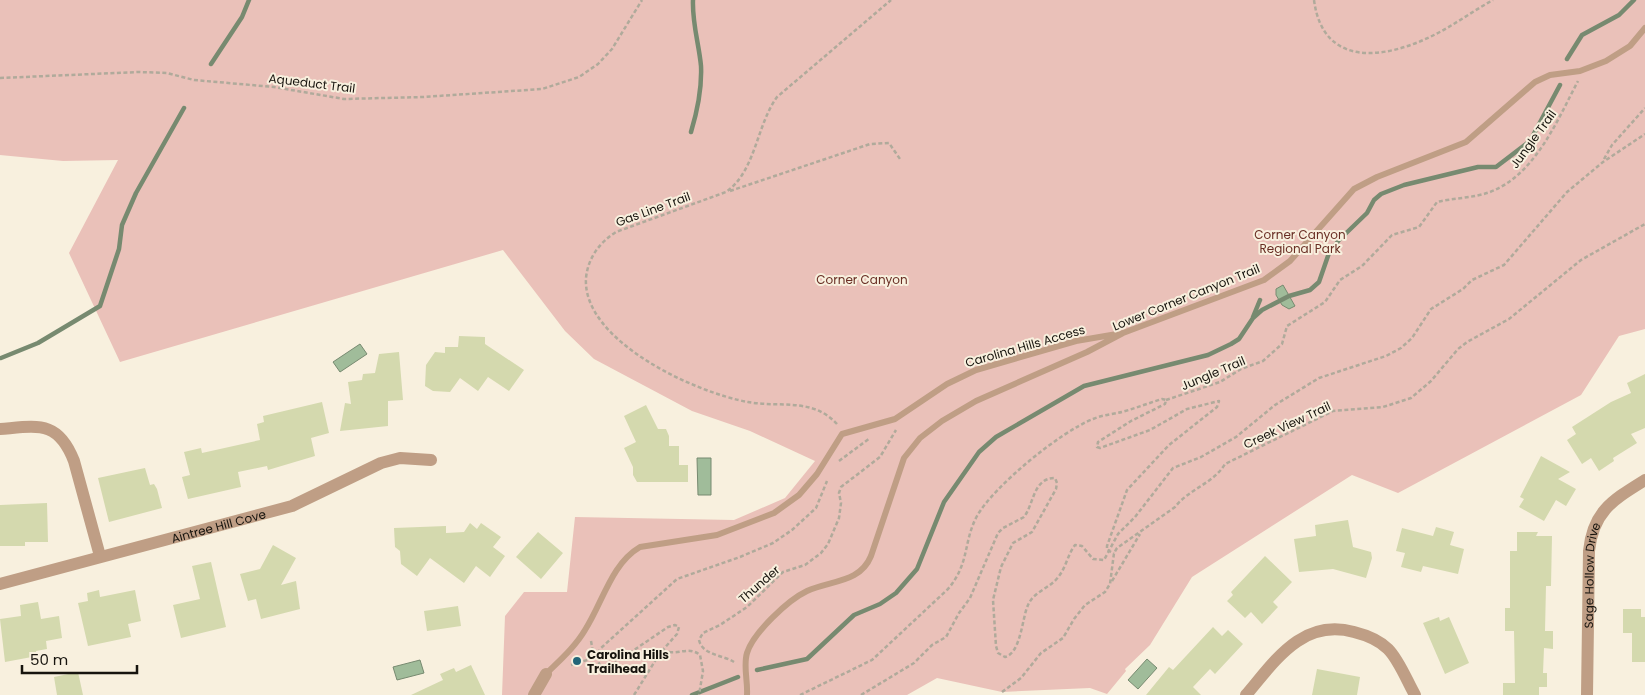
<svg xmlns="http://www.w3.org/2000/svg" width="1645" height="695" viewBox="0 0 1645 695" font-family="Poppins,sans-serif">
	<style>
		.green { fill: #eac1b9 }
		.water { fill: #a0bc9a; stroke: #778a70 }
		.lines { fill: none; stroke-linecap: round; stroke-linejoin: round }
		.stream { stroke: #778a70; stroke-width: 4.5 }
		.building { fill: #d4d9ae }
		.path { stroke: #b0aa9b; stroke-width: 2.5; stroke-dasharray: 4 2.5; stroke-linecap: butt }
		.lane { stroke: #bf9e85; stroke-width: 6 }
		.street { stroke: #bf9e85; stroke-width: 12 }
		.poi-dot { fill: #236578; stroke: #f8f0de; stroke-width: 2 }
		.labels { text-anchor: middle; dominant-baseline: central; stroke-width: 4; stroke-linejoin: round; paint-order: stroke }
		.street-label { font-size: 12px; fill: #17140e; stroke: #f8f0de }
		.park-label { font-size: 12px; fill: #692e24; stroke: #f8f0de }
		.poi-label { font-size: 12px; font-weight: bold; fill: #17140e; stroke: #f8f0de; text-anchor: start }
	</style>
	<rect width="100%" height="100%" fill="#f8f0de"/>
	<!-- green -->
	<path class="green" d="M0 0H1645V329L1619 336 1581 395 1398 493 1352 475 1192 577 1150 645 1125 669 1126 671 1107 694 1090 688 1002 692 937 678 907 695H502L505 616 524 592H567L575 517 734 520 785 498 815 461 750 431 692 411 594 359 565 331 503 250 120 362 69 253 118 160 63 161 0 155Z"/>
	<!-- water -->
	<path class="water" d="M1283 285 1295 306 1289 309 1282 305 1276 295V289Z
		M360 344 367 354 340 372 333 362Z
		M697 458H711V495H698Z
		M1147 659 1157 668 1138 689 1128 680Z
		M420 660 424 673 397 680 393 667Z"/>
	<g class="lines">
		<!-- stream -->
		<path class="stream" d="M1567 59 1582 35 1619 15 1634 0
			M211 64 242 17 249 0
			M691 132C697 112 702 88 701 66 699 44 692 23 693 0
			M1253 317 1260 300
			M1 358 38 343 100 306 119 249 122 225 136 193 184 108
			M757 670 807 659 854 615 880 604 896 593 917 569 944 502 979 452 996 437 1084 386 1208 355 1231 344 1239 339 1253 318 1262 310 1289 296 1310 290 1319 282 1329 253 1339 240 1367 213 1374 200 1381 194 1404 185 1478 167H1496L1530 141 1560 85
			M692 695 738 677"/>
	</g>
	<!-- building -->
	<path class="building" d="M459 336 485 337V344L524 370 509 391 488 377 478 391 460 378 450 392 433 391 425 386 426 365 435 352 445 353V347H458Z
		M399 352 403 400 388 401V426L340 431 345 403 351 404 348 382 362 380 363 374 375 373 379 354Z
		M1645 374V428L1631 434 1637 443 1613 458 1614 461 1599 471 1591 458 1582 464 1567 440 1576 434 1572 427 1611 402 1631 393 1627 383Z
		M322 402 329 433 311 438 315 456 268 470 267 466 238 472 241 487 188 499 182 477 190 475 184 452 201 448 202 453 260 440 257 424 264 422 263 416Z
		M646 405 658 429H666L669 436V446H679V465H688V482H637L633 475V467L624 448 636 442 624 416Z
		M1541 456 1570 472 1558 479 1576 489 1566 506 1556 500 1544 521 1519 507 1524 499 1520 497Z
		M145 468 150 485 154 484 157 489 162 508 109 522 98 478Z
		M47 503 48 542H25V546H0V505Z
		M1348 520 1353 547 1371 552 1372 558 1366 578 1333 569 1299 572 1294 539 1316 536 1315 525Z
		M470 523 477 529 481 523 501 537 493 547 505 556 490 577 476 566 464 583 430 558 417 576 401 564 400 551 395 547 394 528 446 526V533L464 532Z
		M1436 527 1454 532 1450 545 1464 549 1458 574 1423 566 1421 572 1401 567 1405 553 1396 551 1402 528 1433 536Z
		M538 532 563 553 541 579 516 557Z
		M1517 532H1538L1536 536H1552L1551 586H1546L1545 631H1553V649L1544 648 1543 673H1547V687H1539V695H1503V683H1515L1514 631H1505V608H1510V551H1517Z
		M273 545 296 558 281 585 296 581 300 609 261 619 256 599 248 601 240 574 260 569Z
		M1265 556 1292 582 1273 602 1278 607 1262 624 1251 612 1245 618 1227 601 1233 595 1231 592Z
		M211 562 226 627 181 638 173 605 200 599 192 566Z
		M99 590 100 597 135 590 141 621 128 624 131 637 88 646 78 603 88 601 87 593Z
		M38 602 41 619 59 616 62 638 46 641 47 649 36 651 37 656 5 662 0 619 21 616 20 605Z
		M458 606 461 626 427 631 424 611Z
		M1623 609H1641V617H1645V662H1632V633H1623Z
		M1439 617 1440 621 1449 617 1469 663 1445 674 1423 623Z
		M1213 627 1222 636 1228 630 1243 644 1215 674 1210 669 1193 687 1201 695H1146L1169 667 1173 670Z
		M471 665 485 695H411L443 680 440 674 454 668 456 672Z
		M1317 669 1360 677 1357 695H1312Z
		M78 672 83 695H57L54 677Z"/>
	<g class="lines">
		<!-- path -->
		<path class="path" d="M1314 0C1323 69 1386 59 1434 35 1454 25 1473 11 1493 0
			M0 78 139 72 167 73 194 80 274 87 344 99 423 97 542 89 579 77 598 64 612 49 642 0
			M1604 159 1612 145 1645 108
			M730 191 870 144 889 143 900 159
			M1166 400 1220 382 1241 369 1263 361 1282 344 1287 326 1325 302 1340 280 1362 266 1392 235 1419 227 1437 202C1453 198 1474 198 1490 192 1535 175 1557 121 1578 81
			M837 424C812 397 780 408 748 402 696 393 582 341 586 278 588 258 599 243 616 232L726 192C756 171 756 126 777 97L891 0
			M839 461 870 438
			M1112 581 1140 534
			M591 641 594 657
			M663 650C676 657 688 645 700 655L703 671 699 695
			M734 662C723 655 702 655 699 640L703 633 720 625 747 607 783 572 805 565 821 553 828 544 839 518 841 503 839 493 841 487 880 457 896 430
			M571 665 597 657
			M1002 692 1021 678 1041 653 1063 638 1074 619 1085 605 1105 592 1110 584 1114 553 1117 548 1175 507C1189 489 1214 483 1225 464L1333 411 1383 407 1411 398 1431 381 1458 349 1467 342 1509 319 1581 260 1645 224
			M634 695 660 653 677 634 679 627 675 625 668 627 606 669 601 667C597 661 596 654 601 648L677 579 740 557 773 543 792 530 816 508 827 481
			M800 695 872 660 948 589C970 563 963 542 977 516 994 486 1060 432 1093 419 1102 415 1113 414 1122 412 1136 408 1149 403 1162 399L1166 400 1165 404 1131 421 1098 442 1097 447 1100 448 1150 430 1187 409 1219 401 1217 407 1169 445 1127 490 1107 546V550L1114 553
			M861 695 914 663 932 645 946 637 959 613 970 598 998 533 1003 528 1024 517C1034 504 1033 478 1055 478L1057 483 1056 489 1032 532 1013 543 1001 567 993 600 996 646 998 653 1005 657C1021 653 1022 618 1028 605 1034 591 1051 588 1059 576 1066 567 1068 554 1075 545L1082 546 1093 559 1104 560 1118 534 1135 517 1173 468 1201 457 1236 437 1275 405 1319 378 1386 356 1401 348 1412 338 1431 309 1463 289 1472 280 1504 265 1567 192 1603 162 1645 134"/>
		<!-- lane -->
		<path class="lane" d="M546 674C560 660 575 647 585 630 603 602 611 564 640 547L717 535 774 513 799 495 817 474 842 434 895 419 947 384 976 370 1076 341 1117 334
			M747 695C748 681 743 666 747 653 753 633 788 600 807 591 831 580 860 583 871 556L904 458 920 438 942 421 976 401 1087 352 1123 333 1264 280 1290 261 1354 189 1377 177 1466 142 1535 82 1550 75 1580 71 1606 61 1630 46 1645 28"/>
		<!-- street -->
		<g class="street">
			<path d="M0 429C38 426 58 420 74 461L100 556"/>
			<path id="s1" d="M0 584 292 506 381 463 400 458 431 460"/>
			<path d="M534 695 546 674"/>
			<path d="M1246 695C1275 661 1302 618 1354 632 1366 635 1378 639 1388 649 1399 660 1407 681 1415 695"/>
			<path id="s2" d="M1587 695 1589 551C1593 511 1613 500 1645 480"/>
		</g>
	</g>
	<!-- markers -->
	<circle class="poi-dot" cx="577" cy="661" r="5"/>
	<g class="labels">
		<!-- street labels -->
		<g class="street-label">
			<text transform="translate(312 83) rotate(7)">Aqueduct Trail</text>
			<text transform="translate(1533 139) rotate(-54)">Jungle Trail</text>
			<text transform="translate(653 209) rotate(-20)">Gas Line Trail</text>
			<text transform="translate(1186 297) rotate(-22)">Lower Corner Canyon Trail</text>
			<text transform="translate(1025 346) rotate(-16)">Carolina Hills Access</text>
			<text transform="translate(1213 373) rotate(-23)">Jungle Trail</text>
			<text transform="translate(1287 425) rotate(-25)">Creek View Trail</text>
			<text stroke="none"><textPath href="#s1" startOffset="226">Aintree Hill Cove</textPath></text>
			<text stroke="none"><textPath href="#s2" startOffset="120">Sage Hollow Drive</textPath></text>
			<text transform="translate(759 584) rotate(-41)">Thunder</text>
		</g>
		<!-- park labels -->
		<g class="park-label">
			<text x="1300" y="234">Corner Canyon<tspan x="1300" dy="14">Regional Park</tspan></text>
			<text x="862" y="279">Corner Canyon</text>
		</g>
		<!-- poi labels -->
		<g class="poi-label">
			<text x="587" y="654">Carolina Hills<tspan x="587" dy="14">Trailhead</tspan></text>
		</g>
	</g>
	<!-- scale -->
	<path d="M22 665v8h115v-8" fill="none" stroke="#17140e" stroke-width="2.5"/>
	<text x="30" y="665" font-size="15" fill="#17140e" stroke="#f8f0de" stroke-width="4" paint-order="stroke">50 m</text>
</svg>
